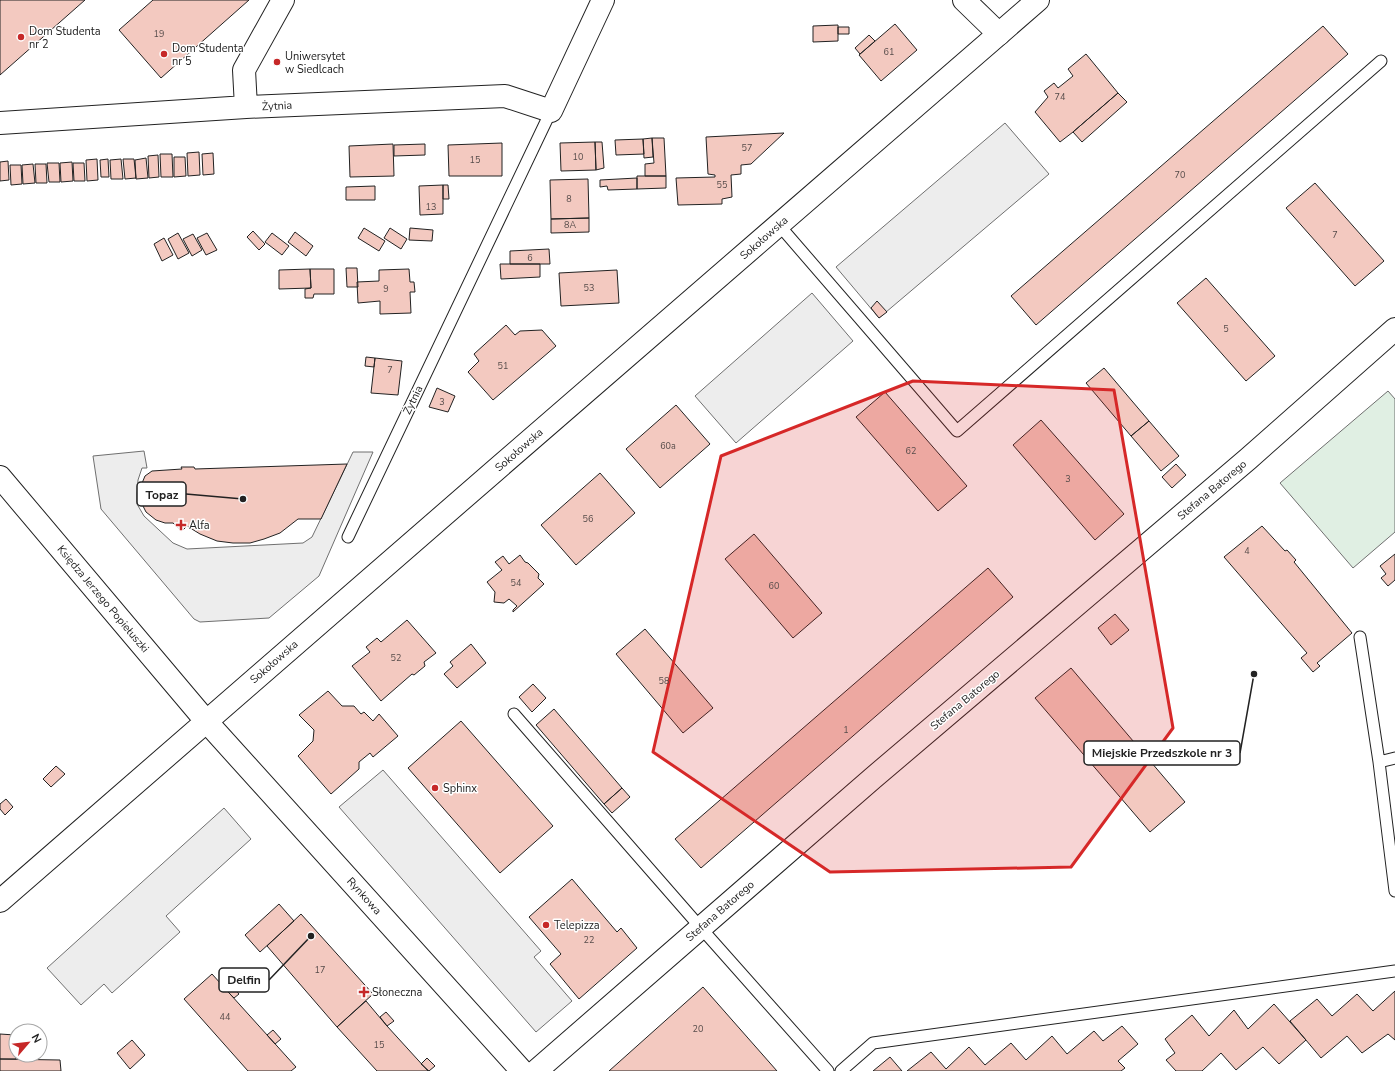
<svg xmlns="http://www.w3.org/2000/svg" width="1395" height="1071" viewBox="0 0 1395 1071" font-family="'Nunito Sans',sans-serif">
	<style>
		.green { fill: #e0efe3; stroke: #6f6f6f }
		.parking { fill: #ededed; stroke: #6f6f6f }
		.building { fill: #f3c9c0; stroke: #222 }
		.lines { fill: none; stroke-linecap: round; stroke-linejoin: round }
		.service-casing { stroke: #222; stroke-width: 13 }
		.minor-casing { stroke: #222; stroke-width: 24 }
		.tertiary-casing { stroke: #222; stroke-width: 24 }
		.service { stroke: #fff; stroke-width: 11 }
		.minor { stroke: #fff; stroke-width: 22 }
		.tertiary { stroke: #fff; stroke-width: 22 }
		.marked { fill: #d62828; fill-opacity: 0.2; stroke: #d62828; stroke-width: 3; stroke-linejoin: round }
		.poi-dot { fill: #c62828; stroke: #fff; stroke-width: 1.5 }
		.labels { text-anchor: middle; dominant-baseline: central; stroke-width: 3; stroke-linejoin: round; paint-order: stroke }
		.number-label { font-size: 9px; fill: #564c4a }
		.poi-label { font-size: 11px; fill: #222; stroke: #fff; text-anchor: start }
		.street-label { font-size: 11px; fill: #222; stroke: #fff }
		.leader { fill: none; stroke: #222; stroke-width: 1.5 }
		.callout-dot { fill: #222; stroke: #fff; stroke-width: 1.5 }
		.callout { fill: #fff; stroke: #222; stroke-width: 1.5 }
		.callout-label { font-size: 12px; text-anchor: middle; font-weight: bold; fill: #222 }
	</style>
	<rect width="100%" height="100%" fill="#fff"/>
	<!-- green -->
	<path class="green" d="M1388 391 1395 399V532L1353 568 1280 483Z"/>
	<!-- parking -->
	<path class="parking" d="M1005 123 1049 174 879 318 836 267Z
		M812 293 853 341 736 443 695 396Z
		M144 451 147 468H142L138 480 137 494V504L144 516 159 530 173 543 187 549 303 543 312 537 353 452H373L319 576 269 618 200 622 194 619 101 509 93 456Z
		M383 770 541 951 534 957 572 1001 536 1032 339 807Z
		M224 808 251 839 166 916 180 932 112 993 104 984 81 1005 47 968Z"/>
	<!-- building -->
	<path class="building" d="M0 0H85L0 75Z
		M153 0H249L161 78 119 30Z
		M895 24 917 50 881 81 859 55Z
		M838 25V41L813 42V26Z
		M1323 26 1348 54 1036 325 1011 296Z
		M838 27H849V34H838Z
		M869 35 875 41 860 54 855 48Z
		M1086 54 1118 93 1073 132 1060 142 1035 112 1048 97 1044 91 1054 83 1058 88 1073 76 1068 69Z
		M1118 93 1127 102 1082 142 1073 132Z
		M784 133 751 164 741 165V174L731 175 732 197 722 199V204L678 205 676 178 715 177V175L708 174 706 137Z
		M652 138 653 157 644 158 643 139Z
		M652 138H664L666 176H645V164L654 163Z
		M643 139 644 154 616 155 615 140Z
		M595 142 596 170 561 171 560 143Z
		M595 142H602L604 168 596 170Z
		M502 143V176H449L448 145Z
		M393 144 394 176 350 177 349 146Z
		M425 144V155L394 156V145Z
		M199 152 200 175 188 176 187 153Z
		M213 153 214 174 203 175 202 154Z
		M160 154H172L173 177H161Z
		M158 155 159 177 149 178 148 156Z
		M174 157H185L186 176 174 177Z
		M146 158 148 178 136 179 135 160Z
		M97 159 98 180 87 181 86 160Z
		M108 159 109 177H101L100 160Z
		M121 159 123 179H111L110 160Z
		M123 159H134L136 178 125 179Z
		M8 161 9 180 0 181V162Z
		M72 162 73 181 61 182 60 163Z
		M47 163H59L60 182H49Z
		M73 163H84L85 181H74Z
		M33 164 35 183 23 184 22 165Z
		M35 164H46L47 183H36Z
		M10 165H21L22 184 11 185Z
		M637 176H666V188L637 189Z
		M637 178V189L608 190 607 186 600 187V180Z
		M588 179 589 218 551 219 550 180Z
		M1315 183 1384 261 1355 286 1286 208Z
		M443 185V214L420 215 419 186Z
		M443 185H448L449 199H443Z
		M375 186V200H346V187Z
		M589 218V232L551 233V219Z
		M364 228 385 241 379 251 358 238Z
		M390 228 407 239 401 249 384 238Z
		M410 228 433 230 432 241 409 240Z
		M253 231 265 244 259 250 247 237Z
		M295 232 313 246 306 256 288 242Z
		M178 233 189 253 178 259 168 239Z
		M207 233 217 250 206 255 197 238Z
		M272 233 289 246 282 255 265 242Z
		M193 234 202 250 192 256 183 239Z
		M164 238 173 255 162 261 154 244Z
		M549 249 550 264H510V251Z
		M500 264H540V277L501 279Z
		M346 268H357L358 287H347Z
		M310 269H334V294H314L313 298H305V289L311 288Z
		M310 269 311 288 279 289V270Z
		M409 269 410 282H414L415 292H410L411 313 380 314V301L358 303 357 282 379 281V270Z
		M617 270 619 303 561 306 559 273Z
		M1206 278 1275 356 1246 381 1177 303Z
		M877 301 887 312 879 318 871 308Z
		M506 325 515 335 520 331 542 330 556 346 493 400 468 372 479 361 474 354Z
		M366 357 375 358 374 367 365 366Z
		M375 358 402 361 398 395 371 393Z
		M1104 368 1149 421 1131 436 1086 383Z
		M437 388 455 396 448 412 429 407Z
		M885 392 967 486 938 511 856 417Z
		M676 405 710 444 660 488 626 449Z
		M1041 420 1124 514 1095 540 1013 445Z
		M1149 421 1179 456 1161 471 1131 436Z
		M347 464 321 519H298L280 533 264 539 250 543H233L217 541 200 534 187 526 182 531 173 523H165L156 520 146 512 140 500V488L145 476 152 471 182 469 181 467H194L195 469Z
		M1176 464 1186 475 1172 488 1162 477Z
		M600 473 635 513 576 565 541 525Z
		M1262 526 1285 551 1287 550 1296 560 1294 562 1352 633 1317 663 1320 666 1313 672 1301 658 1307 653 1224 557Z
		M754 534 822 613 793 638 725 559Z
		M1395 554V580L1388 586 1381 578 1386 574 1380 566Z
		M520 555 525 562 528 563 539 574 538 578 544 584 513 612V610L517 606 509 599 504 603 494 602 495 592 487 582 502 570 495 562 503 556 509 564Z
		M988 568 1013 597 701 868 675 839Z
		M1115 614 1129 630 1111 645 1098 628Z
		M407 620 436 653 424 662 425 666 414 675 412 674 381 701 352 666 370 652 366 647 377 638 381 642Z
		M645 629 713 708 683 733 616 654Z
		M471 644 486 663 457 688 444 674 453 666 450 662Z
		M1071 668 1185 802 1150 832 1035 698Z
		M533 684 546 698 532 712 519 697Z
		M328 691 342 706H354L361 714 364 712 373 721 379 714 398 736 373 757 370 753 359 762V769L331 794 298 756 313 741 314 730 299 715Z
		M554 709 622 788 604 804 536 725Z
		M461 721 553 826 500 873 408 768Z
		M56 766 65 774 51 787 43 779Z
		M622 788 630 797 612 813 604 804Z
		M6 799 13 807 5 815 0 809V804Z
		M572 879 617 932 621 928 637 948 579 999 550 964 561 954 529 917Z
		M279 904 294 921 260 952 245 935Z
		M301 914 373 994 337 1027 267 946Z
		M212 974 296 1067 291 1071H248L184 999Z
		M231 985 239 994 234 998 226 990Z
		M703 987 777 1071H609Z
		M1395 991V1040L1388 1034 1362 1053 1347 1036 1321 1058 1290 1021 1317 999 1332 1016 1357 994 1373 1011Z
		M366 1001 387 1026 428 1071H377L337 1027Z
		M1274 1004 1306 1040 1279 1064 1263 1047 1236 1070 1221 1053 1202 1071H1176L1166 1060 1175 1053 1165 1039 1192 1015 1209 1036 1234 1010 1248 1029Z
		M386 1012 394 1021 387 1026 380 1017Z
		M1122 1026 1138 1044 1118 1061 1125 1068 1121 1071H907L931 1052 946 1069 969 1047 985 1065 1011 1043 1026 1060 1052 1036 1067 1054 1094 1031 1103 1041Z
		M273 1030 281 1039 275 1044 267 1035Z
		M0 1034 15 1035 16 1059H0Z
		M132 1040 145 1055 130 1069 117 1053Z
		M890 1057 902 1071H873Z
		M427 1058 435 1066 429 1071 421 1064Z
		M0 1059 60 1060 61 1071H0Z"/>
	<g class="lines">
		<defs>
			<path id="service" d="M779 225 957 431 1381 61
				M348 537 551 111
				M1360 637 1379 762 1395 891
				M514 714 701 928 828 1071
				M1379 762 1395 758
				M841 1071 873 1043 1395 971"/>
			<path id="minor" d="M964 0 999 34
				M246 107 244 70 283 0
				M0 123 246 107 505 96 551 111 603 0
				M206 721 522 1071
				M536 1071 873 778 1248 459 1395 329"/>
			<path id="tertiary" d="M0 477 206 721
				M0 901C345 599 692 301 1038 0"/>
		</defs>
		<!-- service casing -->
		<use href="#service" class="service-casing"/>
		<!-- minor casing -->
		<use href="#minor" class="minor-casing"/>
		<!-- tertiary casing -->
		<use href="#tertiary" class="tertiary-casing"/>
		<!-- service -->
		<use href="#service" class="service"/>
		<!-- minor -->
		<use href="#minor" class="minor"/>
		<!-- tertiary -->
		<use href="#tertiary" class="tertiary"/>
	</g>
	<!-- marked area -->
	<path class="marked" d="M913 381 1114 390 1173 728 1071 867 830 872 653 752 721 456Z"/>
	<!-- markers -->
	<g class="poi-dot">
		<circle cx="21" cy="37" r="4"/>
		<circle cx="164" cy="54" r="4"/>
		<circle cx="277" cy="62" r="4"/>
		<path d="M179 519h4v4h4v4h-4v4h-4v-4h-4v-4h4z"/>
		<circle cx="435" cy="788" r="4"/>
		<circle cx="546" cy="925" r="4"/>
		<path d="M362 986h4v4h4v4h-4v4h-4v-4h-4v-4h4z"/>
	</g>
	<g class="labels">
		<!-- number labels -->
		<g class="number-label">
			<text x="159" y="34">19</text>
			<text x="889" y="52">61</text>
			<text x="1060" y="97">74</text>
			<text x="747" y="148">57</text>
			<text x="578" y="157">10</text>
			<text x="475" y="160">15</text>
			<text x="1180" y="175">70</text>
			<text x="722" y="185">55</text>
			<text x="569" y="199">8</text>
			<text x="431" y="207">13</text>
			<text x="570" y="225">8A</text>
			<text x="1335" y="235">7</text>
			<text x="530" y="258">6</text>
			<text x="589" y="288">53</text>
			<text x="386" y="289">9</text>
			<text x="1226" y="329">5</text>
			<text x="503" y="366">51</text>
			<text x="390" y="370">7</text>
			<text x="442" y="402">3</text>
			<text x="668" y="446">60a</text>
			<text x="911" y="451">62</text>
			<text x="1068" y="479">3</text>
			<text x="588" y="519">56</text>
			<text x="1247" y="551">4</text>
			<text x="516" y="583">54</text>
			<text x="774" y="586">60</text>
			<text x="396" y="658">52</text>
			<text x="664" y="681">58</text>
			<text x="846" y="730">1</text>
			<text x="589" y="940">22</text>
			<text x="320" y="970">17</text>
			<text x="225" y="1017">44</text>
			<text x="698" y="1029">20</text>
			<text x="379" y="1045">15</text>
		</g>
		<!-- poi labels -->
		<g class="poi-label">
			<text x="29" y="31">Dom Studenta<tspan x="29" dy="13">nr 2</tspan></text>
			<text x="172" y="48">Dom Studenta<tspan x="172" dy="13">nr 5</tspan></text>
			<text x="285" y="56">Uniwersytet<tspan x="285" dy="13">w Siedlcach</tspan></text>
			<text x="189" y="525">Alfa</text>
			<text x="443" y="788">Sphinx</text>
			<text x="554" y="925">Telepizza</text>
			<text x="372" y="992">Słoneczna</text>
		</g>
		<!-- street labels -->
		<g class="street-label">
			<text transform="translate(277 106) rotate(-3)">Żytnia</text>
			<text transform="translate(764 238) rotate(-41)">Sokołowska</text>
			<text transform="translate(413 400) rotate(-64)">Żytnia</text>
			<text transform="translate(519 450) rotate(-41)">Sokołowska</text>
			<text transform="translate(1212 490) rotate(-40)">Stefana Batorego</text>
			<text transform="translate(103 599) rotate(50)">Księdza Jerzego Popiełuszki</text>
			<text transform="translate(274 662) rotate(-41)">Sokołowska</text>
			<text transform="translate(965 700) rotate(-40)">Stefana Batorego</text>
			<text transform="translate(364 896) rotate(48)">Rynkowa</text>
			<text transform="translate(720 911) rotate(-41)">Stefana Batorego</text>
		</g>
	</g>
	<!-- callouts -->
	<path class="leader" d="M243 499L186 494M1254 674L1240 753M311 936L269 980"/>
	<g class="callout-dot">
		<circle cx="243" cy="499" r="4"/>
		<circle cx="1254" cy="674" r="4"/>
		<circle cx="311" cy="936" r="4"/>
	</g>
	<g class="callout">
		<rect x="137" y="482" width="49" height="24" rx="4"/>
		<rect x="1084" y="741" width="156" height="24" rx="4"/>
		<rect x="219" y="968" width="50" height="24" rx="4"/>
	</g>
	<g class="callout-label">
		<text x="162" y="499">Topaz</text>
		<text x="1162" y="757">Miejskie Przedszkole nr 3</text>
		<text x="244" y="984">Delfin</text>
	</g>
	<!-- north arrow -->
	<g transform="translate(28 1043) rotate(62)"><circle r="19" fill="#ffffff" stroke="#a7a7a7"/>
	<path d="M0-3L7 15L0 10L-7 15Z" fill="#c62828"/>
	<text y="-6" font-size="11" font-weight="bold" text-anchor="middle" fill="#222222">N</text>
	</g>
</svg>
